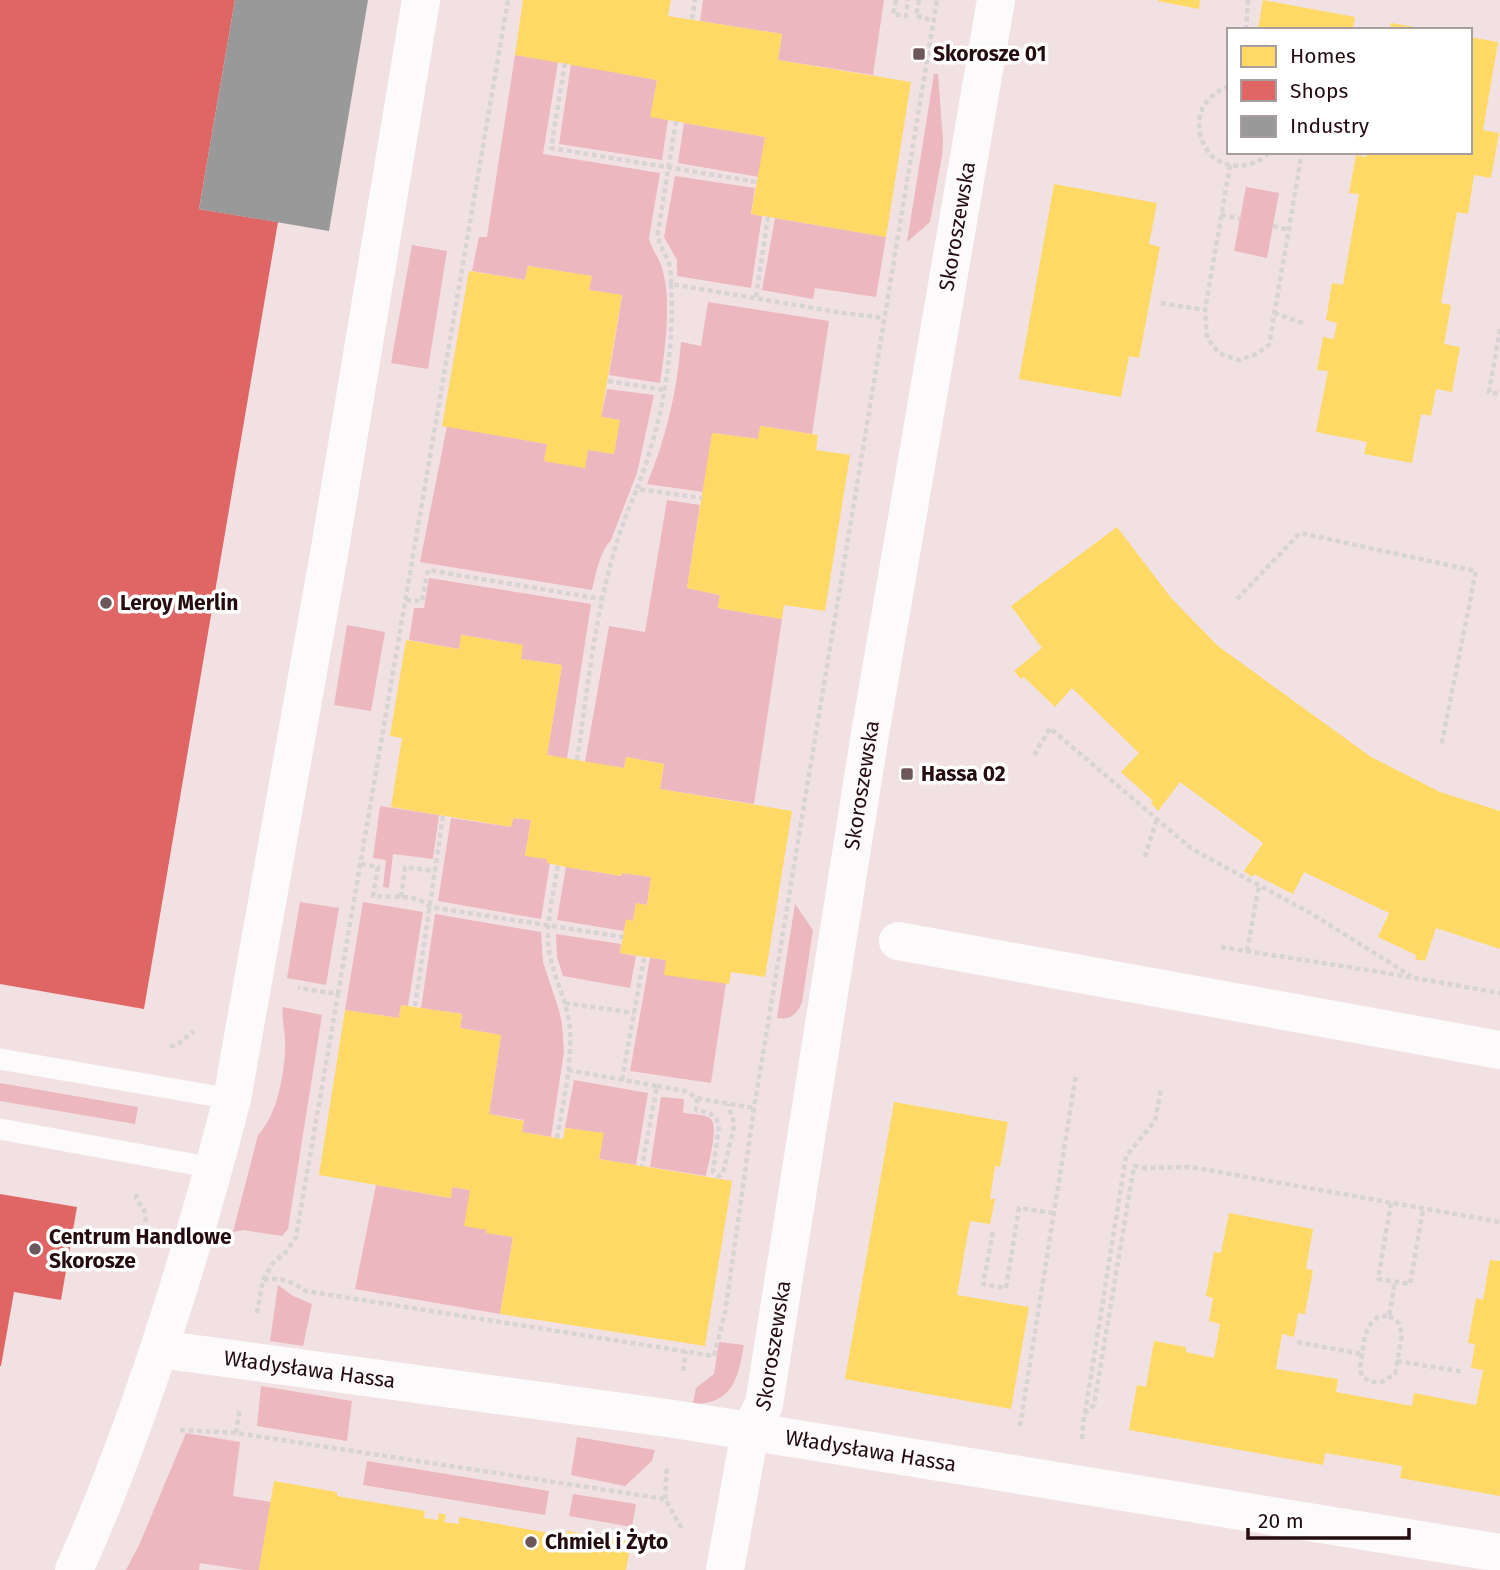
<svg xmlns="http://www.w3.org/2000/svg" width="1500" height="1570" viewBox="0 0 1500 1570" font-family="'Fira Sans',sans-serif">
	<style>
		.green { fill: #ecb7be }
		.homes { fill: #ffd966 }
		.shops { fill: #e06666 }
		.industry { fill: #999 }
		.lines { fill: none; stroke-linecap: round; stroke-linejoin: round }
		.path { stroke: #d8d3d4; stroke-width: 4.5; stroke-dasharray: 5 3.5; stroke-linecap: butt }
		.lane { stroke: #fdfafb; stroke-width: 21 }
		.street { stroke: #fdfafb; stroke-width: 38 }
		.poi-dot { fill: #6c575a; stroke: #fff; stroke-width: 2.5 }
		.labels { text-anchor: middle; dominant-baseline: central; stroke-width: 7; stroke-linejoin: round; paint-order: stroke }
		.poi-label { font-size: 21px; font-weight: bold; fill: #240c10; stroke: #fff; text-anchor: start }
		.street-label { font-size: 21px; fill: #240c10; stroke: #fff }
	</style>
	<rect width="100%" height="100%" fill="#f2e1e3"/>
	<!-- green -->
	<path class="green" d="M703 0H884L873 75 778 60 782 34 700 21Z
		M515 55 558 62 543 154 660 173 649 238C651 249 659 257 662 268 672 300 665 350 660 383L609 375 622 296 589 290 591 276 528 266 525 280 472 271 479 237H487Z
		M571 64 657 80 651 116 668 120 662 160 559 144Z
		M934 74H938L943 141 942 156 930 222 907 242Z
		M684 123 765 137 759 177 678 163Z
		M675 176 755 188 751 214 762 216 751 288 677 276V260L664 237Z
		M1246 187 1279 193 1267 258 1234 251Z
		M775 218 886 237 876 297 815 288 813 299 762 290Z
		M412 245 447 251 428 369 391 363Z
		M708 302 829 321 812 434 761 426 758 439 713 433 703 492 647 484C666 438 677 392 681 342L701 346Z
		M607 389 654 395 637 473 611 540C599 553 596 574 592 590L420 562 447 426 547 444 545 461 585 467 588 450 614 454 619 420 601 417Z
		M667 500 700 505 687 588 720 595 718 608 782 619 754 804 660 789 664 764 627 757 624 768 585 762 609 626 645 632Z
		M429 578 591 604 567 759 547 755 562 665 521 659 522 645 462 635 459 649 409 640 414 608H424Z
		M347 625 385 632 371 711 334 705Z
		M380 806 439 815 433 859 393 854 389 888 383 887 386 860 373 858Z
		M451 818 511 827 513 818 531 820 525 855 547 859 550 863 541 919 438 901Z
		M566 867 621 876 622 873 651 877 647 905 636 904 633 921 626 920 624 931 557 920Z
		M300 902 339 908 326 985 287 978Z
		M363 902 423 912 408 1006 401 1005 399 1018 345 1010Z
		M795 904 813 930 802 1002C797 1015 790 1020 777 1018Z
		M435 914 541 932 543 962 559 1010 562 1024 564 1052 551 1137 522 1132 524 1120 489 1114 501 1035 460 1028 462 1014 421 1008Z
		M556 934 621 944 620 953 636 956 630 988 563 976 557 957Z
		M650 958 666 960 726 983 711 1083 630 1071Z
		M283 1007 322 1015 288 1229 282 1236 243 1230 233 1232 258 1135C278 1115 286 1068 285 1040 285 1029 281 1018 283 1007Z
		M574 1080 648 1093 636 1165 599 1159 603 1133 565 1128Z
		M0 1083 138 1107 135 1124 0 1101Z
		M661 1097 684 1099 683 1113C691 1114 705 1114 711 1119 719 1127 708 1165 706 1176L650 1167Z
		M376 1185 450 1198 452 1187 470 1190 487 1230 486 1232 513 1237 500 1314 355 1289Z
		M278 1285 293 1296 312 1304 303 1346 270 1341Z
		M719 1342 744 1345C738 1378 733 1404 693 1404L696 1388 714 1374Z
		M261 1386 352 1401 347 1441 257 1426Z
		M186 1433 240 1442 233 1496 271 1502 259 1570H245L200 1563 199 1570H126L140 1543Z
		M577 1437 655 1450 652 1461 625 1486 571 1475Z
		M367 1461 549 1491 545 1515 363 1485Z
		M573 1494 636 1504 632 1527 569 1516Z"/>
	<!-- homes -->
	<path class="homes" d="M523 0H671L668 16 782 34 778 60 911 82 886 237 751 214 765 137 650 117 657 80 515 55Z
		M1158 0H1200L1199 9 1158 1Z
		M1263 0 1355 17 1353 30H1267L1258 28Z
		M1391 23 1421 28V30H1390Z
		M1470 37 1498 42 1483 130 1499 133 1491 178 1474 175 1468 214 1457 212 1441 303 1451 305 1444 344 1460 347 1452 392 1436 389 1431 416 1421 414 1412 463 1364 454 1367 442 1316 432 1328 371 1317 370 1323 337 1334 339 1337 323 1326 320 1332 283 1343 285 1359 194 1349 193 1356 155 1366 157 1367 152H1470Z
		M1054 184 1157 203 1149 244 1160 247 1139 358 1129 356 1121 397 1019 379Z
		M528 266 592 276 589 290 622 295 601 417 620 420 614 454 588 450 585 468 544 461 547 444 442 426 469 271 525 280Z
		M760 426 818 435 816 450 850 455 825 611 784 605 782 619 718 608 720 595 687 588 712 433 758 439Z
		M1117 527 1172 599 1218 646 1236 659 1371 757 1440 792 1500 811V949L1436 928 1425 961 1415 959 1416 955 1378 937 1389 913 1304 872 1293 894 1254 874 1252 877 1244 871 1263 843 1180 782 1158 811 1151 803 1153 801 1121 772 1139 753 1072 688 1055 707 1024 677 1021 679 1014 671 1042 648 1011 606Z
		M461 635 523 645 521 659 562 665 547 755 624 768 626 757 664 764 660 789 792 811 765 977 731 972 729 984 664 975 666 960 620 953 626 919 633 921 636 903 647 905 651 877 622 873V876L566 867 547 863V859L525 856 531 820 513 818 511 827 391 807 402 738 390 736 406 640 459 649Z
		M401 1005 462 1014 460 1028 501 1035 489 1114 524 1121 522 1132 557 1138 563 1139 565 1128 604 1133 599 1159 732 1181 705 1346 500 1314 513 1237 486 1233 487 1230 464 1226 470 1190 452 1187 451 1198 319 1175 345 1010 399 1018Z
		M894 1102 1008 1122 1000 1167 995 1166 990 1199H995L990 1224 970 1221 957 1295 1029 1307 1011 1409 845 1379Z
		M1229 1213 1313 1229 1306 1269 1313 1270 1305 1314 1298 1313 1294 1337 1282 1334 1276 1369 1338 1379 1336 1392 1412 1406 1414 1393 1476 1405 1483 1370 1471 1368 1475 1344 1468 1343 1476 1298 1483 1300 1490 1260 1500 1261V1496L1400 1478 1402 1466 1325 1453 1323 1465 1129 1430 1137 1385 1146 1387 1154 1341 1186 1347V1352L1214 1358 1220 1324 1209 1321 1213 1298 1206 1296 1214 1252 1221 1253Z
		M274 1481 337 1492V1496L425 1511 424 1518 438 1520 439 1513 446 1515 444 1522 459 1524V1517L566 1536 567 1531 631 1542 626 1570H259Z"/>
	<!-- shops -->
	<path class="shops" d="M0 0H235L199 209 278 222 144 1009 0 984Z
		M0 1194 77 1207 61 1300 14 1292 1 1366H0Z"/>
	<!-- industry -->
	<path class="industry" d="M235 0H368L329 231 199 209Z"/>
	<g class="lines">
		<!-- path -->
		<path class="path" d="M896 0 893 14 906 16 908 0
			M919 0 916 16 934 21
			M692 19 695 0
			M1246 30 1248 0
			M565 63 551 148 757 182
			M1229 86C1207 96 1196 109 1200 134 1202 142 1207 152 1214 158 1230 170 1256 168 1269 152
			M676 121 658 232C658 243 663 250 668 260 671 268 671 276 671 284L837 312 884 318
			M1230 165 1205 310 1207 338 1219 353 1238 360 1257 354 1269 345 1302 152
			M1221 215 1240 219
			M1273 226 1289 230
			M671 284C675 354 662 423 637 489L702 498
			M756 297 768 217
			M1161 303 1205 310
			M1274 313 1306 324
			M1500 329 1489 392 1500 394
			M608 381 665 390
			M1237 599 1300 533 1476 571 1441 747
			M406 600 422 601 428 570 601 599
			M1034 755 1050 728 1192 849 1312 914 1411 976
			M577 760C591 667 598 576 637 489
			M1145 857 1157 818
			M361 864 378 867 373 896C392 898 416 893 430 907L623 937
			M401 897 405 867 435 871
			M1221 947 1386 973 1500 993
			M1247 951 1259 885
			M338 994 508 0
			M565 1003 634 1013
			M415 1006 443 816
			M170 1047 179 1043 194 1031
			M568 1070 657 1086 642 1166
			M622 1080 644 958
			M657 1086 685 1091 697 1098 706 1100 754 1108
			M697 1098 696 1110C708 1112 714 1113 719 1125L713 1172 718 1176 721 1175 723 1173 734 1126C734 1118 729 1112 729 1104
			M557 1138C563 1103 572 1066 570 1030 568 1003 554 979 549 951 545 923 554 893 558 865
			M137 1194 136 1198 145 1212 146 1225
			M1391 1203 1378 1279 1410 1284 1423 1209
			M993 1232 983 1284 1006 1288 1019 1208 1053 1213
			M263 1280 273 1263 286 1252 296 1237 338 994 298 988
			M257 1313 263 1280C279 1277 292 1280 305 1291L714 1356 725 1313 754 1108 937 0
			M1389 1316 1399 1323 1402 1335 1395 1374 1382 1382H1370L1362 1376 1360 1369 1365 1335 1371 1323 1379 1316H1389L1395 1282
			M1297 1342 1362 1354
			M1397 1361 1464 1372
			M683 1371 686 1351
			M1085 1413 1126 1156 1155 1121 1161 1089
			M1020 1426 1076 1074
			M180 1430 236 1433 665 1499 681 1527 680 1531
			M236 1433 240 1408
			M1082 1439 1084 1414 1094 1405 1134 1166 1145 1168 1191 1167 1500 1222
			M665 1499 667 1465"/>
		<!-- lane -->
		<path class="lane" d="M0 1059 232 1099
			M0 1129 214 1168"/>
		<!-- street -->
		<g class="street">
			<path d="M898 941 1500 1050"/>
			<path id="s1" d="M159 1349 674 1419 1500 1553"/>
			<path d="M74 1570C141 1421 191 1257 232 1099L330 548 421 0"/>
			<path id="s2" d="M725 1570 750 1432 764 1404 870 734 996 0"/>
		</g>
	</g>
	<!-- markers -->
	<g class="poi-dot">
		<rect x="912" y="47" width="14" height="14" rx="3.5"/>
		<circle cx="106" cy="603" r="7"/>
		<rect x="900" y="767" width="14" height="14" rx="3.5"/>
		<circle cx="35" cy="1249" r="7"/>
		<circle cx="531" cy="1542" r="7"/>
	</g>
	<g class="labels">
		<!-- poi labels -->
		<g class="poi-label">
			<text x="933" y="54">Skorosze 01</text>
			<text x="120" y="603">Leroy Merlin</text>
			<text x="921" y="774">Hassa 02</text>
			<text x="49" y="1237">Centrum Handlowe<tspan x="49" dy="24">Skorosze</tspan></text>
			<text x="545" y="1542">Chmiel i Żyto</text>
		</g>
		<!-- street labels -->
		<g class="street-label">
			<text stroke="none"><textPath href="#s2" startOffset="1365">Skoroszewska</textPath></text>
			<text stroke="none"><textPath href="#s2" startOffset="798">Skoroszewska</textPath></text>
			<text stroke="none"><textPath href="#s2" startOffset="231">Skoroszewska</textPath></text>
			<text stroke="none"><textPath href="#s1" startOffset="152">Władysława Hassa</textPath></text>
			<text stroke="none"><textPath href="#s1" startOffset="719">Władysława Hassa</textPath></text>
		</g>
	</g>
	<!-- legend -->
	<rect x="1227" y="28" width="245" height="126" fill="#ffffff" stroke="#a79e9f" stroke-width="2"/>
	<rect x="1241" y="46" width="35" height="21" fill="#ffd966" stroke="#a79e9f" stroke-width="2"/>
	<text x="1290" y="63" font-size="21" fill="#240c10">Homes</text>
	<rect x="1241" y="80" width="35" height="21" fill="#e06666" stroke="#a79e9f" stroke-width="2"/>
	<text x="1290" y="98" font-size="21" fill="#240c10">Shops</text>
	<rect x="1241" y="116" width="35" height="21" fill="#999999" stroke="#a79e9f" stroke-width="2"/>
	<text x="1290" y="133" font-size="21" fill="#240c10">Industry</text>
	<!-- scale -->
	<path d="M1248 1528v10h161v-10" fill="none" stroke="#240c10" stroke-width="3.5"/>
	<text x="1258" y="1528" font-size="21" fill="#240c10" stroke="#ffffff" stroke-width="5" paint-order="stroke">20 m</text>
</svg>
